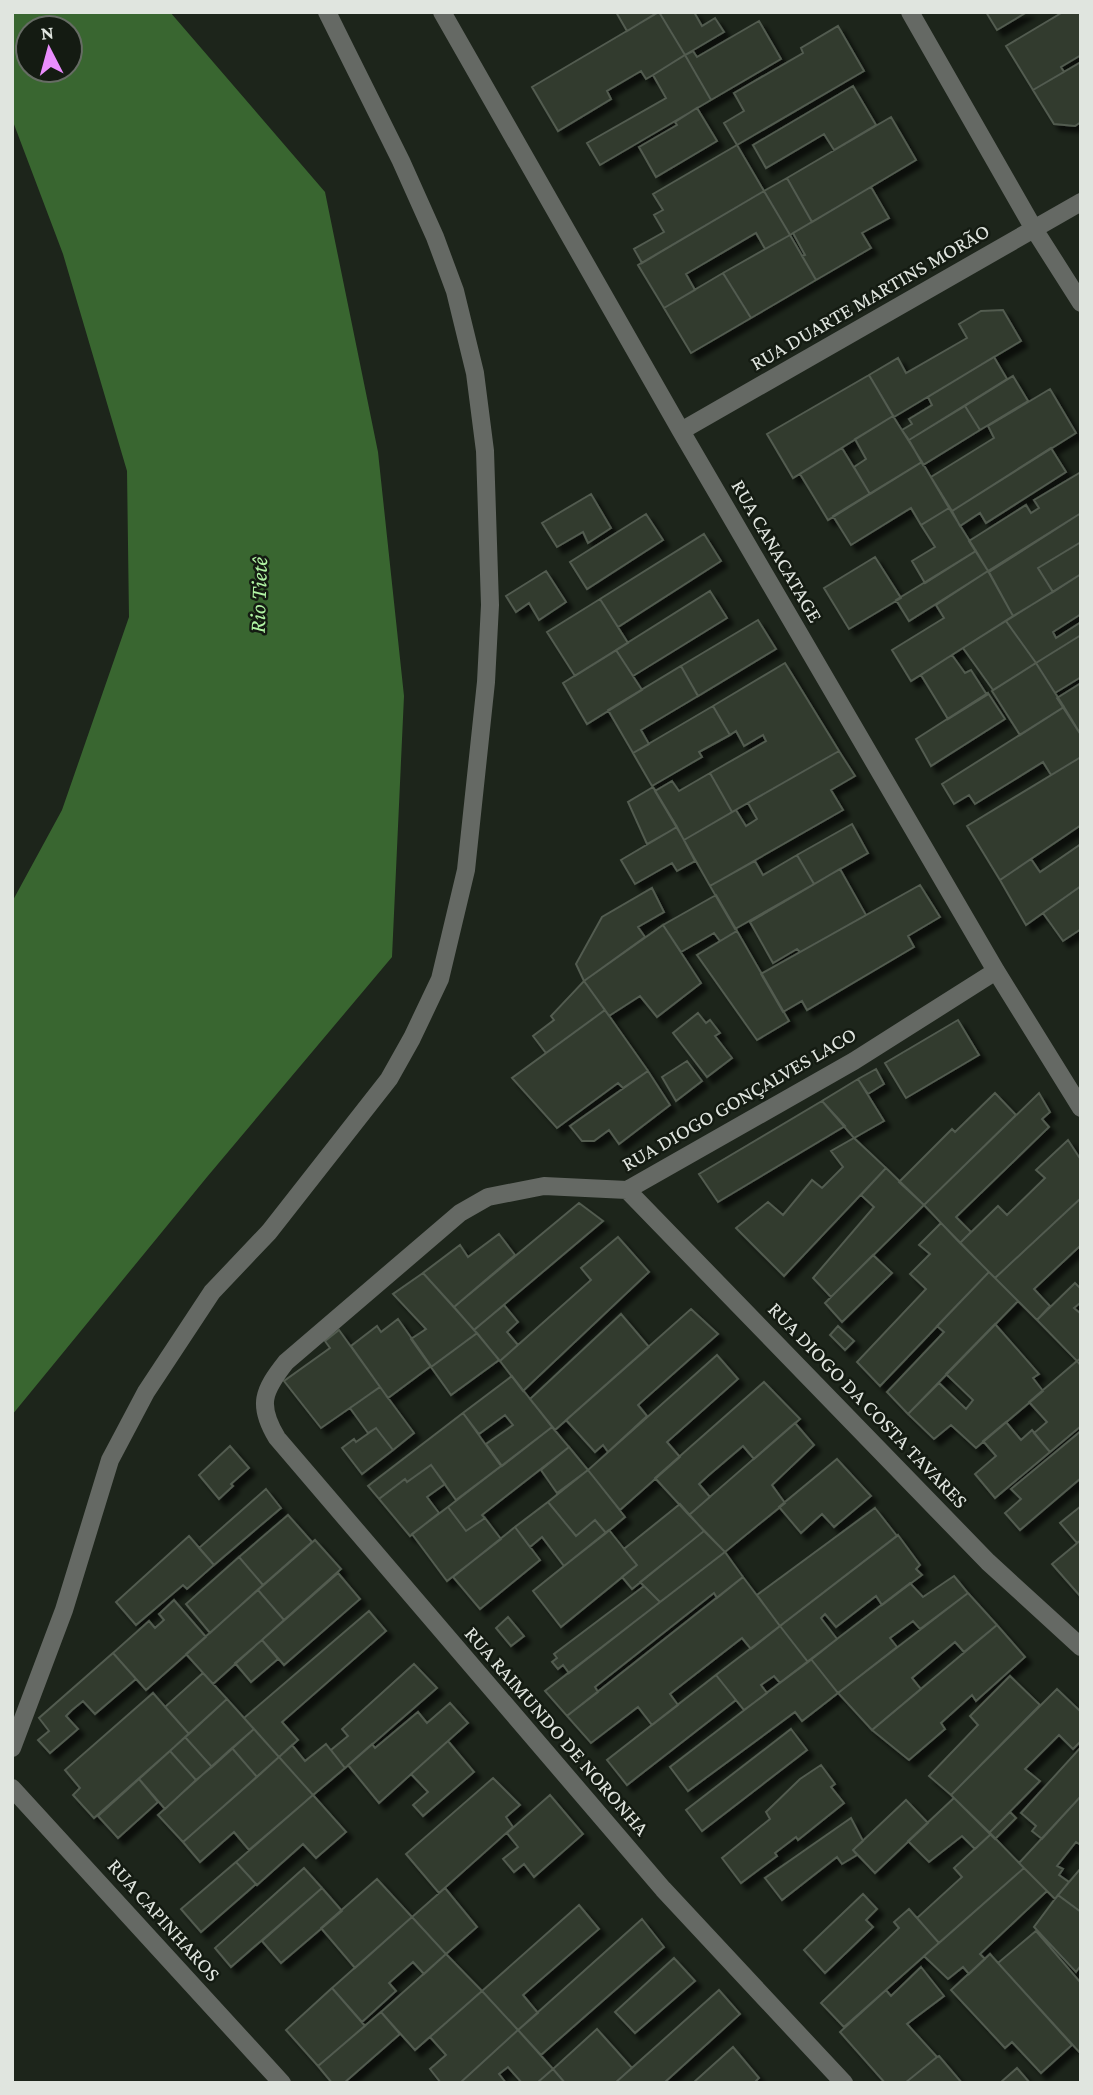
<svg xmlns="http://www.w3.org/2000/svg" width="1093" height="2095" viewBox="0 0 1093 2095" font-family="'Crimson Pro',serif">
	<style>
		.water { fill: #396630; fill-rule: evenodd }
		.building { fill: #313a2f; stroke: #525b50; stroke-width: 2; filter: url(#shadow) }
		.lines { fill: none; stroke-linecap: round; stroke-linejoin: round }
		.minor { stroke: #656964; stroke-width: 18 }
		.labels { text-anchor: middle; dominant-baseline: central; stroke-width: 5; stroke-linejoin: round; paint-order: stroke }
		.street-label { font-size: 21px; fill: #e0e5df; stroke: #141b12 }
		.water-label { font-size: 23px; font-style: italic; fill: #b1f4a4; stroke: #141b12 }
	</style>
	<defs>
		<filter id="shadow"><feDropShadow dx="6" dy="6" stdDeviation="2" flood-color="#0009"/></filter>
	</defs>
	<rect width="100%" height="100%" fill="#1d251b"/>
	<!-- water -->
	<path class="water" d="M12 12H170L325 192 378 452 404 696 392 957 207 1177 12 1415V902L62 810 129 617 127 471 63 254 12 119ZM28 28H70V70H28Z"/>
	<!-- building -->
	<path class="building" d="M616 12H658L627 31Z
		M659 12 685 55 653 75 646 79 641 71 607 91 611 99 558 131 532 87Z
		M659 12H694L702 26 715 18 724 32 685 55Z
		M986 12H1027L997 30Z
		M1063 12H1081V55L1061 67 1064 72 1033 90 1006 46Z
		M759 21 781 59 711 100 685 55 693 51 697 57Z
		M838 26 864 71 737 145 724 123 744 111 734 93 803 53 801 48Z
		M685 55 711 100 600 165 587 143 666 98 653 75Z
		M1081 62V122L1075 126 1054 124 1033 90Z
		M853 86 876 125 834 150 824 134 766 168 753 145Z
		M697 108 717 141 656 177 639 147 677 125 675 122Z
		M891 117 916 160 812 222 787 178Z
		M737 145 764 191 642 263 634 249 664 232 654 215 663 210 653 194Z
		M787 178 812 222 790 235 764 191Z
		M871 187 889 218 862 233 871 248 816 280 802 256 805 255 793 233Z
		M764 191 790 235 765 249 756 233 686 274 695 290 664 308 638 265Z
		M790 235 816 280 751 318 723 273Z
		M723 273 751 318 691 353 664 308Z
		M1003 310 1021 341 894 417 869 375 898 358 906 373 967 338 959 324 981 311Z
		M994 357 1007 379 909 440 902 430 912 424 909 419 932 405 928 397Z
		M869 375 893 416 793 478 767 434Z
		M1013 376 1028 401 980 430 965 406Z
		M1050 389 1076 433 952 511 931 477 994 438 988 426Z
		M965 406 980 430 923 465 909 440Z
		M893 416 922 462 870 494 854 467 866 459 855 439Z
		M842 448 870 494 828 520 800 474Z
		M1051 448 1066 472 986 523 980 513 960 526 952 511Z
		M922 462 949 508 921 525 911 508 851 545 833 516Z
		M1081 472V513L988 571 969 541 1026 505 1031 513 1039 508 1034 500Z
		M591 494 611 528 588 543 583 532 557 547 542 523Z
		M949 508 976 551 925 583 912 561 935 547 921 525Z
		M1081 513V542L1038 568 1053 592 1013 616 989 572Z
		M646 514 663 540 587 589 570 562Z
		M704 534 721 561 618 627 600 599Z
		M1081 542V574L1053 592 1038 568Z
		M976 551 988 571 909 621 896 600Z
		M875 557 901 598 849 629 824 588Z
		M546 571 566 602 539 620 529 603 516 612 506 596Z
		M988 571 1013 616 911 681 892 650 944 618 936 605Z
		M1081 574V614L1053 632 1056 638 1081 622V635L1036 663 1006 621Z
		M710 591 727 618 633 676 616 650Z
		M600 599 628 643 575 676 547 632Z
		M758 620 776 649 698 696 681 666Z
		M1006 621 1036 663 993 690 963 648Z
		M1081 635V677L1055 693 1036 663Z
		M616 650 642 690 587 724 563 683Z
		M952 655 965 673 971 670 987 695 948 719 921 675Z
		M785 663 839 751 732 812 710 773 766 741 763 735 744 746 736 731 730 735 713 706Z
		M1036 663 1064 707 1020 735 992 691Z
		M681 666 698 696 641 730 649 744 633 753 608 710Z
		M1081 683V735L1057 698Z
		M988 693 1005 719 931 766 916 739Z
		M713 706 730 735 699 752 702 757 652 786 633 753Z
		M1064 707 1081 735V757L1051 775 1043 762 975 804 969 795 954 804 942 784Z
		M839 751 855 776 831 790 843 810 710 886 684 840 736 810 746 826 757 819 748 803Z
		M1081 757V825L1000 880 967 826Z
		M710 773 732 812 684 840 655 791 672 781 679 791Z
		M653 787 677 827 647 844 628 802Z
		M852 824 868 853 814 884 797 855Z
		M677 827 695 861 677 871 672 863 635 884 621 860Z
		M1081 844V886L1026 925 1000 880 1031 859 1040 872Z
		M797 855 814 884 735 929 710 886 755 861 763 875Z
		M840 869 866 915 800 952 797 949 773 963 750 922Z
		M920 885 940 917 908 936 914 947 807 1010 802 1001 783 1012 761 974Z
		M1081 886V929L1063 941 1043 913Z
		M652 888 664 912 638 927 645 937 584 981 576 964 602 917Z
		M716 895 737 931 720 941 714 933 681 952 663 925Z
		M663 925 701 983 657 1017 640 996 609 1016 584 981Z
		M737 931 789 1021 757 1040 697 955Z
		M584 981 605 1010 546 1053 533 1036 554 1020 551 1016Z
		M605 1010 648 1071 623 1088 618 1083 557 1128 512 1078Z
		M698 1013 706 1023 710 1020 720 1033 715 1036 732 1058 707 1077 673 1033Z
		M958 1020 979 1055 906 1098 885 1063Z
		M687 1061 702 1081 676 1101 662 1077Z
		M876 1069 884 1084 868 1094 858 1079Z
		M648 1071 670 1105 619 1144 609 1130 594 1141H582L570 1126Z
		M858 1079 884 1121 854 1138 822 1101Z
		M995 1093 1016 1115 924 1205 899 1182 952 1129 955 1132Z
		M1039 1093 1050 1112 1042 1119 1049 1127 956 1217 971 1232 960 1243 924 1205Z
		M822 1101 845 1126 718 1202 699 1174Z
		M854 1138 886 1168 784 1276 736 1228 768 1202 783 1215 812 1180 822 1188 843 1167 831 1151Z
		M1068 1140 1081 1160V1198L995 1278 960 1243 998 1206 1007 1215 1045 1178 1036 1170Z
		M886 1168 924 1205 831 1297 813 1278 874 1207 861 1195Z
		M1081 1198V1245L1034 1289 1050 1306 1037 1320 995 1278Z
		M579 1203 603 1221 474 1330 454 1307Z
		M941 1223 989 1272 880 1386 857 1362 926 1289 910 1274 930 1254 919 1245Z
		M499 1234 515 1255 454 1307 423 1273 460 1245 468 1257Z
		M618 1237 649 1272 523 1391 500 1361 591 1280 581 1268Z
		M873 1255 892 1273 842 1322 825 1303Z
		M989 1272 1018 1301 908 1414 887 1392 944 1332 937 1326Z
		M423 1273 477 1333 431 1367 411 1339 426 1329 393 1294Z
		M1075 1283 1081 1289V1304L1080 1303 1074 1308 1081 1314V1358L1077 1361 1037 1320Z
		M504 1305 518 1322 507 1332 518 1345 500 1361 474 1330Z
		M691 1309 718 1334 638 1405 647 1416 608 1452 603 1445 595 1452 566 1420Z
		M621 1314 649 1347 555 1430 530 1399Z
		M398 1319 431 1366 388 1398 351 1346 377 1326 381 1332Z
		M995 1324 1039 1374 1033 1378 1043 1391 976 1448 951 1425 934 1439 908 1414 939 1383 966 1409 973 1400 946 1374Z
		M838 1326 854 1341 845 1350 830 1335Z
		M339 1330 380 1387 321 1428 284 1381 330 1348 325 1341Z
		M477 1333 499 1360 451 1395 431 1367Z
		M717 1355 738 1379 667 1442 680 1457 620 1510 588 1470Z
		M1077 1361 1081 1366V1426L1050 1452 1034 1433 1047 1422 1029 1402Z
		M512 1376 552 1427 502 1466 486 1444 513 1425 505 1415 479 1434 463 1413Z
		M764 1382 800 1419 754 1459 743 1446 709 1475 699 1484 710 1497 689 1515 655 1478Z
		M380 1387 414 1433 393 1450 376 1428 368 1433 350 1408Z
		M463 1413 501 1466 456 1500 431 1465 407 1482 405 1479 379 1499 368 1486Z
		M1006 1422 1021 1440 1032 1430 1050 1452 995 1498 975 1474 996 1456 983 1441Z
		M795 1423 814 1445 772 1485 785 1503 725 1552 689 1515Z
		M552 1427 569 1447 482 1515 485 1518 466 1531 448 1507Z
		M376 1428 393 1450 362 1474 342 1448 354 1439 356 1442Z
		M1081 1431V1478L1020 1530 1005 1513 1021 1499 1011 1489Z
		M230 1446 249 1468 231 1484 233 1486 219 1499 199 1475Z
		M569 1447 588 1470 557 1493 541 1470Z
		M837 1459 871 1496 834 1527 822 1514 801 1533 779 1507Z
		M431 1465 445 1484 427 1497 439 1513 410 1536 379 1499 405 1479 407 1482Z
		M588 1470 625 1517 606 1533 595 1520 576 1536 548 1502Z
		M266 1489 281 1508 214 1565 199 1548Z
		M548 1502 576 1536 595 1520 606 1533 564 1566 542 1537 530 1547 515 1527Z
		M680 1504 704 1531 632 1589 622 1577 637 1565 624 1549Z
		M1081 1506V1540L1077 1543 1060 1523Z
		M448 1507 466 1531 485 1518 501 1539 447 1581 412 1534Z
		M875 1508 897 1536 780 1626 757 1595Z
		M288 1515 312 1542 263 1585 239 1557Z
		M515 1527 540 1560 480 1609 453 1577Z
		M609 1530 637 1565 561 1627 533 1591Z
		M704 1531 725 1552 660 1602 640 1582Z
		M898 1535 920 1565 916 1569 922 1575 882 1605 876 1596 836 1627 825 1614 821 1618 837 1639 808 1662 780 1626Z
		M189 1536 214 1565 187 1589 183 1585 136 1625 116 1602Z
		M315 1540 341 1569 284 1620 258 1590Z
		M1081 1540V1597L1052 1564Z
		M725 1552 743 1577 717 1598 714 1593 595 1687 598 1692 567 1716 545 1691Z
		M239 1557 263 1585 210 1633 186 1604Z
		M338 1573 360 1599 284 1665 262 1640Z
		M954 1576 968 1593 920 1629 913 1621 890 1638 897 1647 838 1693 811 1659 910 1583 923 1597Z
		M743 1577 780 1626 751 1649 742 1638 670 1694 678 1705 652 1725 638 1707 591 1743 567 1716Z
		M644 1586 660 1602 569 1673 563 1665 558 1669 552 1662 557 1658 554 1654Z
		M258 1590 284 1620 213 1684 186 1654Z
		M968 1593 997 1625 964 1652 955 1642 912 1678 921 1689 872 1730 838 1693Z
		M174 1600 206 1637 146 1690 113 1653 149 1621 155 1628 164 1620 159 1614Z
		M369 1611 386 1631 282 1722 298 1740 279 1757 244 1718Z
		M508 1617 524 1636 511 1646 496 1628Z
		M997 1625 1025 1657 976 1701 972 1695 941 1723 945 1729 909 1760 872 1730Z
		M780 1626 808 1662 780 1683 774 1676 761 1685 767 1693 744 1710 716 1675Z
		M262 1640 278 1659 251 1682 235 1663Z
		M113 1653 136 1679 95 1714 83 1701 72 1710 66 1716 78 1729 50 1753 38 1740 49 1731 39 1718Z
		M811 1659 838 1693 802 1721 795 1712 688 1791 670 1767Z
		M414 1664 437 1688 345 1768 331 1750 348 1736 342 1729Z
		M203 1673 227 1699 189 1734 165 1707Z
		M716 1675 736 1700 627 1785 607 1760Z
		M1010 1676 1040 1705 951 1795 929 1776 978 1725 970 1716Z
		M1057 1689 1081 1712V1741L1073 1749 1059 1735 1025 1769 1040 1781 989 1833 951 1795Z
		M153 1693 189 1734 94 1818 73 1795 80 1788 65 1770Z
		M227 1699 254 1729 212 1767 185 1737Z
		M450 1703 468 1723 379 1803 348 1765 372 1744 375 1748 418 1712 427 1723Z
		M254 1729 279 1757 257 1777 232 1748Z
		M791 1729 807 1750 702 1831 686 1810Z
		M185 1737 212 1767 196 1780 170 1751Z
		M448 1741 474 1772 423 1816 413 1805 428 1792 411 1774Z
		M326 1744 345 1768 313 1795 279 1757 292 1745 305 1761Z
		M1081 1747V1796L1042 1839 1032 1831 1036 1826 1021 1813Z
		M232 1748 257 1777 183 1842 158 1815Z
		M170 1751 196 1780 165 1809 139 1779Z
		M279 1757 313 1795 249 1850 234 1832 200 1862 183 1842Z
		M821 1765 835 1784 831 1787 844 1803 798 1840 796 1837 775 1853 777 1856 741 1883 722 1858 770 1819 766 1812 800 1779Z
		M493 1778 520 1805 506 1817 513 1827 439 1893 406 1854Z
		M139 1779 158 1802 118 1838 98 1816Z
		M313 1795 346 1832 316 1858 303 1844 257 1885 236 1862Z
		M550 1795 583 1834 534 1877 524 1864 514 1872 503 1859 518 1847 507 1833Z
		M1081 1796V1845L1076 1842 1057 1866 1063 1869 1059 1875 1069 1882 1055 1899 1019 1863Z
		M954 1798 991 1834 975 1849 962 1836 929 1862 908 1841Z
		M906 1800 928 1823 875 1873 853 1850Z
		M1010 1812 1016 1818 995 1839 989 1833Z
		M851 1818 863 1841 853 1850 857 1855 842 1864 837 1857 782 1900 765 1878Z
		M991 1834 1024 1868 939 1943 917 1918 962 1877 954 1868Z
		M236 1862 256 1884 201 1932 181 1909Z
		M304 1868 322 1888 231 1967 215 1948Z
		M1024 1868 1047 1891 980 1954 985 1959 969 1974 963 1967 948 1979 924 1956Z
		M1081 1868V1912L1058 1895Z
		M377 1879 412 1917 355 1968 321 1928Z
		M322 1888 342 1911 281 1963 262 1941Z
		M445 1888 477 1927 446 1954 412 1917Z
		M863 1894 877 1909 866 1920 873 1927 825 1973 804 1950Z
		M1058 1895 1081 1912V1965L1076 1972 1034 1927Z
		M579 1905 599 1929 523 1995 538 2013 518 2030 482 1991Z
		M909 1909 939 1943 844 2027 821 2003 899 1928 894 1922Z
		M412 1917 446 1954 424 1974 413 1962 389 1983 396 1991 362 2022 332 1988Z
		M642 1919 664 1947 541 2055 518 2030Z
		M1036 1931 1081 1983V2054L998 1963Z
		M446 1954 482 1991 415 2050 381 2012Z
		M990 1954 1072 2045 1041 2073 1012 2042 1005 2048 951 1990Z
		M674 1958 695 1981 635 2033 615 2012Z
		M921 1967 944 1996 907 2024 937 2057 905 2083H885L840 2032 886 1990 891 1996Z
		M332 1988 365 2026 318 2066 286 2030Z
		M719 1990 740 2014 664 2083H615Z
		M482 1991 518 2030 460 2083H441L430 2069 446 2055 430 2037Z
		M381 2012 400 2034 344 2083H332L318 2066Z
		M597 2029 632 2068 615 2083H565L553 2069Z
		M518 2030 553 2069 537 2083H522L508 2067 499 2074 506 2083H460Z
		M733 2047 759 2078 754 2083H693Z
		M939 2056 962 2083H905L937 2057Z
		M1017 2068 1030 2083H1000Z
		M553 2069 565 2083H537Z"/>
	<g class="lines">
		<!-- minor -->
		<path class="minor" d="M442 12 681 431 996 971 1081 1108
			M910 12 1034 229 1081 303
			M681 431 1081 202
			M627 1190 988 1562 1081 1647
			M12 1748 64 1610 110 1460 146 1392 212 1292 269 1232 389 1079 412 1038 440 979 466 870 486 682 490 605 485 451 475 373 455 291 435 237 401 161 327 12
			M12 1788 282 2083
			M844 2083 663 1889 277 1438C257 1405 263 1391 286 1362L460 1213 488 1197 544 1186 627 1190 854 1061 996 971"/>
	</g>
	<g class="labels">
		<!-- street labels -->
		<g class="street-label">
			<text transform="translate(870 297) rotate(-30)">RUA DUARTE MARTINS MORÃO</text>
			<text transform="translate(777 551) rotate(60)">RUA CANACATAGE</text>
			<text transform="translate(739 1099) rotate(-30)">RUA DIOGO GONÇALVES LACO</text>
			<text transform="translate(868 1405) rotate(46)">RUA DIOGO DA COSTA TAVARES</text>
			<text transform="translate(557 1731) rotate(49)">RUA RAIMUNDO DE NORONHA</text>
			<text transform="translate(164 1920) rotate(48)">RUA CAPINHAROS</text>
		</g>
		<!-- water labels -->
		<g class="water-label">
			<text transform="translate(258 595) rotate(-88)">Rio Tietê</text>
		</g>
	</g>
	<!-- border -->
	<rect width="1093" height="2095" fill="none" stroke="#e0e5df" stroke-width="28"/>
	<!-- north arrow -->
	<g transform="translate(49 49) rotate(354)"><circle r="33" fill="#141b12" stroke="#666c64" stroke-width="2"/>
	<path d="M0-5L12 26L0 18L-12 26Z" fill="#ea8dfd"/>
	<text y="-10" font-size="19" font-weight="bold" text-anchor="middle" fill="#e0e5df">N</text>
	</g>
</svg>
